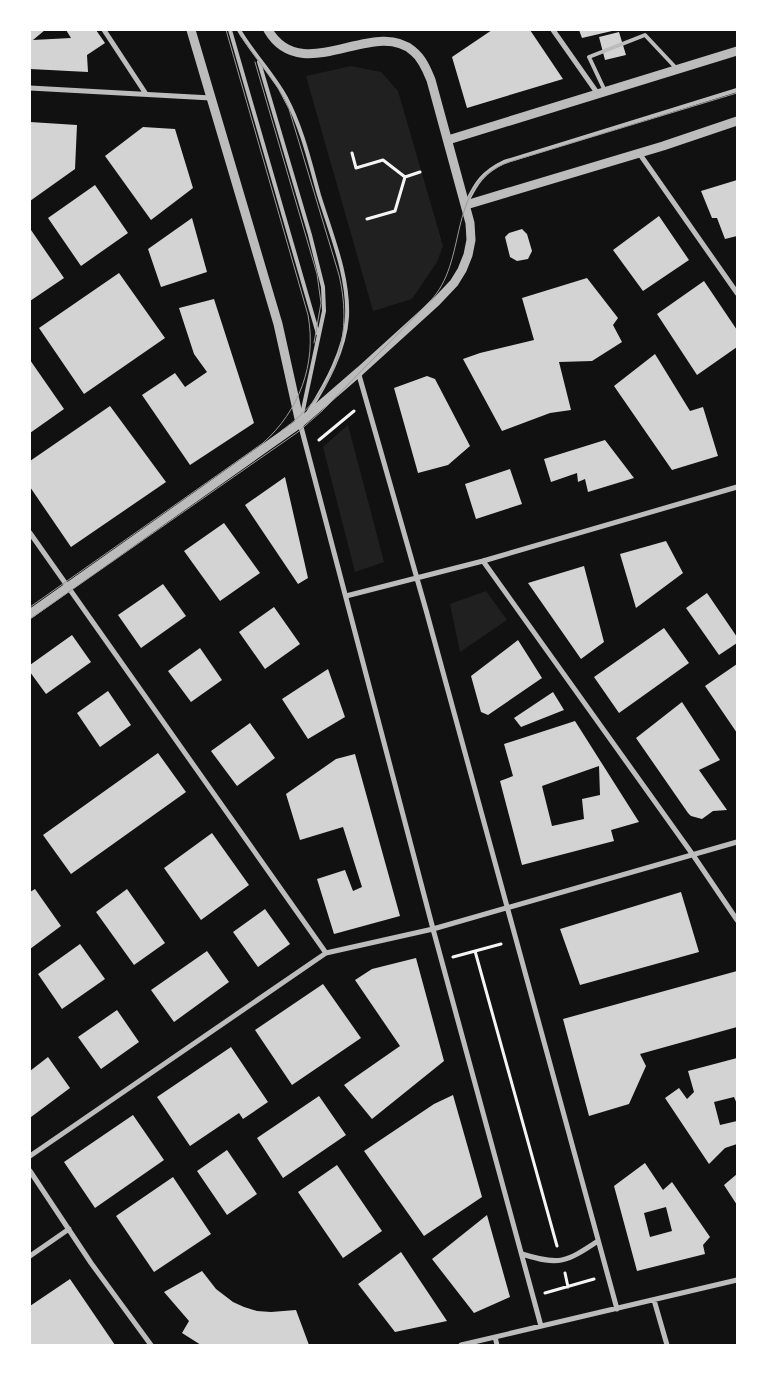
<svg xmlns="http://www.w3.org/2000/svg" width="767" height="1375" viewBox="0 0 767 1375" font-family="'PT Sans',sans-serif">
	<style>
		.green { fill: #202020 }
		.building { fill: #d3d3d3; fill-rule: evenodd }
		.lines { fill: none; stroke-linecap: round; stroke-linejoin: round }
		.path { stroke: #f5f5f5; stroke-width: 3 }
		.service { stroke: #bcbcbc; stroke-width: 4 }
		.minor { stroke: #bcbcbc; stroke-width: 5 }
		.tertiary { stroke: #bcbcbc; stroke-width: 9 }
		.tram { stroke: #9a9a9a; stroke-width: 1 }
	</style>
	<rect width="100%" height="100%" fill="#111"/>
	<!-- green -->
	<path class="green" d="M351 66 381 72 398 91 443 246 437 262 412 299 373 311 306 76Z
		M348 425 384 562 355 572 323 447Z
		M486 591 507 620 460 652 450 604Z"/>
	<!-- building -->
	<path class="building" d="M30 30H45L33 40 71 38 66 30H96L105 43 87 55 88 72 30 69Z
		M492 30H530L563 79 467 108 452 57Z
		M579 30H612V31L582 38Z
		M619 32 626 55 605 60 599 37Z
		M30 122 77 125 75 169 30 201Z
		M143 127 175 129 193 188 151 220 105 156Z
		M737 180V236L725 239 717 218H712L701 191Z
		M95 185 128 233 81 266 48 218Z
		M659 216 689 260 643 291 613 250Z
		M192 218 207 272 161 287 148 249Z
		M522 229 527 234 532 251 528 259 517 261 510 257 505 237 509 233Z
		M31 230 64 278 30 301V231Z
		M119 273 165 338 84 394 39 328Z
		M587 278 618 318 613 325 622 342 592 361 559 362 571 410 550 413 502 431 463 359 480 353 534 340 522 298Z
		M704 281 737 330V347L697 375 657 314Z
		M214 299 254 423 190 465 142 395 175 373 185 387 207 372 194 354 179 308Z
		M655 354 690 411 703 407 718 456 672 470 614 386Z
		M30 360 64 409 30 433Z
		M427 376 435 379 470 446 448 465 418 473 394 388Z
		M110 406 166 482 71 547 30 487V461Z
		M605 440 634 478 588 492 585 479 578 482 577 473 551 482 544 459Z
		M510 469 522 504 476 519 465 484Z
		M285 477 308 578 298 584 245 505Z
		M224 523 260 573 220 601 184 551Z
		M666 541 683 573 636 608 620 554Z
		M584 566 604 642 581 659 528 583Z
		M163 584 186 616 141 648 118 615Z
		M707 593 737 637V643L719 655 686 608Z
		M274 607 300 644 265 669 239 632Z
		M664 628 689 663 619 713 594 677Z
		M72 635 91 662 46 694 30 672V665Z
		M518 640 542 678 488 715 481 712 471 676Z
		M200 648 222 680 191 702 168 671Z
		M737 664V733L705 686Z
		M328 669 345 717 308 739 282 699Z
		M108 691 131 725 100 747 77 713Z
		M553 692 564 710 521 727 514 718Z
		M682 702 720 760 699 770 727 810 713 811 702 819 691 816 688 813 636 738Z
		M575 721 639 822 611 830 614 841 522 865 500 781 513 776 504 744ZM599 766 600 795 582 799 584 819 552 826 542 786Z
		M250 723 275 758 237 786 211 751Z
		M158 753 186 792 71 874 43 835Z
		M355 754 400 916 334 934 317 879 345 870 353 891 362 887 343 827 300 840 286 794 336 759Z
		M212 833 249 885 201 920 164 868Z
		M35 889 61 926 30 949V892Z
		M127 889 165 943 134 965 96 912Z
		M681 892 699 952 580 985 560 929Z
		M265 909 290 944 258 967 233 932Z
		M80 944 105 979 62 1009 38 974Z
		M207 951 229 982 174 1022 151 990Z
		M416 958 444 1061 372 1119 344 1085 400 1046 355 980 372 969Z
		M737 971V1027L640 1054 646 1066 629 1104 589 1116 563 1019Z
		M323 984 361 1038 292 1085 255 1030Z
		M117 1010 139 1042 101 1069 78 1037Z
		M231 1047 268 1102 243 1119 239 1113 190 1146 157 1097Z
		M48 1057 70 1088 31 1117 30 1071Z
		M737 1058V1104L734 1097 714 1102 720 1125 737 1121V1144L725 1148 709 1164 665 1098 679 1088 687 1099 694 1092 688 1071Z
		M453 1095 482 1197 424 1236 364 1151 434 1104Z
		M319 1096 346 1135 283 1178 257 1138Z
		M133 1115 164 1160 95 1208 64 1162Z
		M227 1150 257 1194 227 1215 197 1171Z
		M645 1163 663 1190 672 1182 710 1237 703 1245 705 1254 637 1271 614 1186ZM666 1207 672 1231 650 1237 644 1213Z
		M337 1165 382 1231 343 1258 298 1192Z
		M737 1174V1205L724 1185Z
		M173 1177 211 1234 154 1272 116 1216Z
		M487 1215 510 1297 474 1313 432 1259Z
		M401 1252 447 1321 395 1332 358 1284Z
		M202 1271 216 1289 233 1302 244 1307 257 1311 271 1312 296 1310 309 1345H201L182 1333 189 1321 164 1292Z
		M70 1279 115 1345H30V1306Z"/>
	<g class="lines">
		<!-- path -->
		<path class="path" d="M352 153 356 168 383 160 405 177
			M367 219 395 211 405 177 420 172
			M319 440 354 411
			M475 951 557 1246
			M453 957 501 944
			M565 1273 568 1287
			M545 1293 594 1279"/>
		<!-- service -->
		<path class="service" d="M230 30 318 334
			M239 30C253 54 273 74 286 98 302 128 310 163 319 195 331 234 349 276 347 317 345 350 326 384 309 411
			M259 62 310 235 323 287 324 311 301 419
			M605 91 589 57 645 35 676 68
			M467 202C476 183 483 172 504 162L737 90"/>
		<!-- minor -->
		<path class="minor" d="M104 30 146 94
			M553 30 598 94
			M30 88 211 98
			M639 153 737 293
			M360 372 359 375 426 610 617 1309
			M300 423 433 929 541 1326
			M30 533 326 953
			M483 561 693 855 737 920
			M346 596 483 561 737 487
			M30 1156 326 953 433 929 737 842
			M30 1171 91 1263 151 1345
			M522 1254C560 1266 566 1262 598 1241
			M30 1256 69 1229
			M654 1300 667 1345
			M495 1337 497 1345
			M461 1345 737 1280"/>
		<!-- tertiary -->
		<path class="tertiary" d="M191 30 278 324 300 423
			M448 140 737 51
			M466 205 663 146 737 121
			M30 614 300 423 360 371 436 302 454 283 462 270 468 255 471 240 470 223 431 80C427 70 422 58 413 51 374 17 302 88 268 30"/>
		<!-- tram -->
		<path class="tram" d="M240 35 278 88 289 109 339 275C354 339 335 393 281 431
			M255 62 317 274 321 303 314 343
			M30 607 263 443C299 411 317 364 308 315L226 30
			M30 619 298 432 322 411 433 298C469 255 446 184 509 162L737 93"/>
	</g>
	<!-- border -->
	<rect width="767" height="1375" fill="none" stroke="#ffffff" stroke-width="62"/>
</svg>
